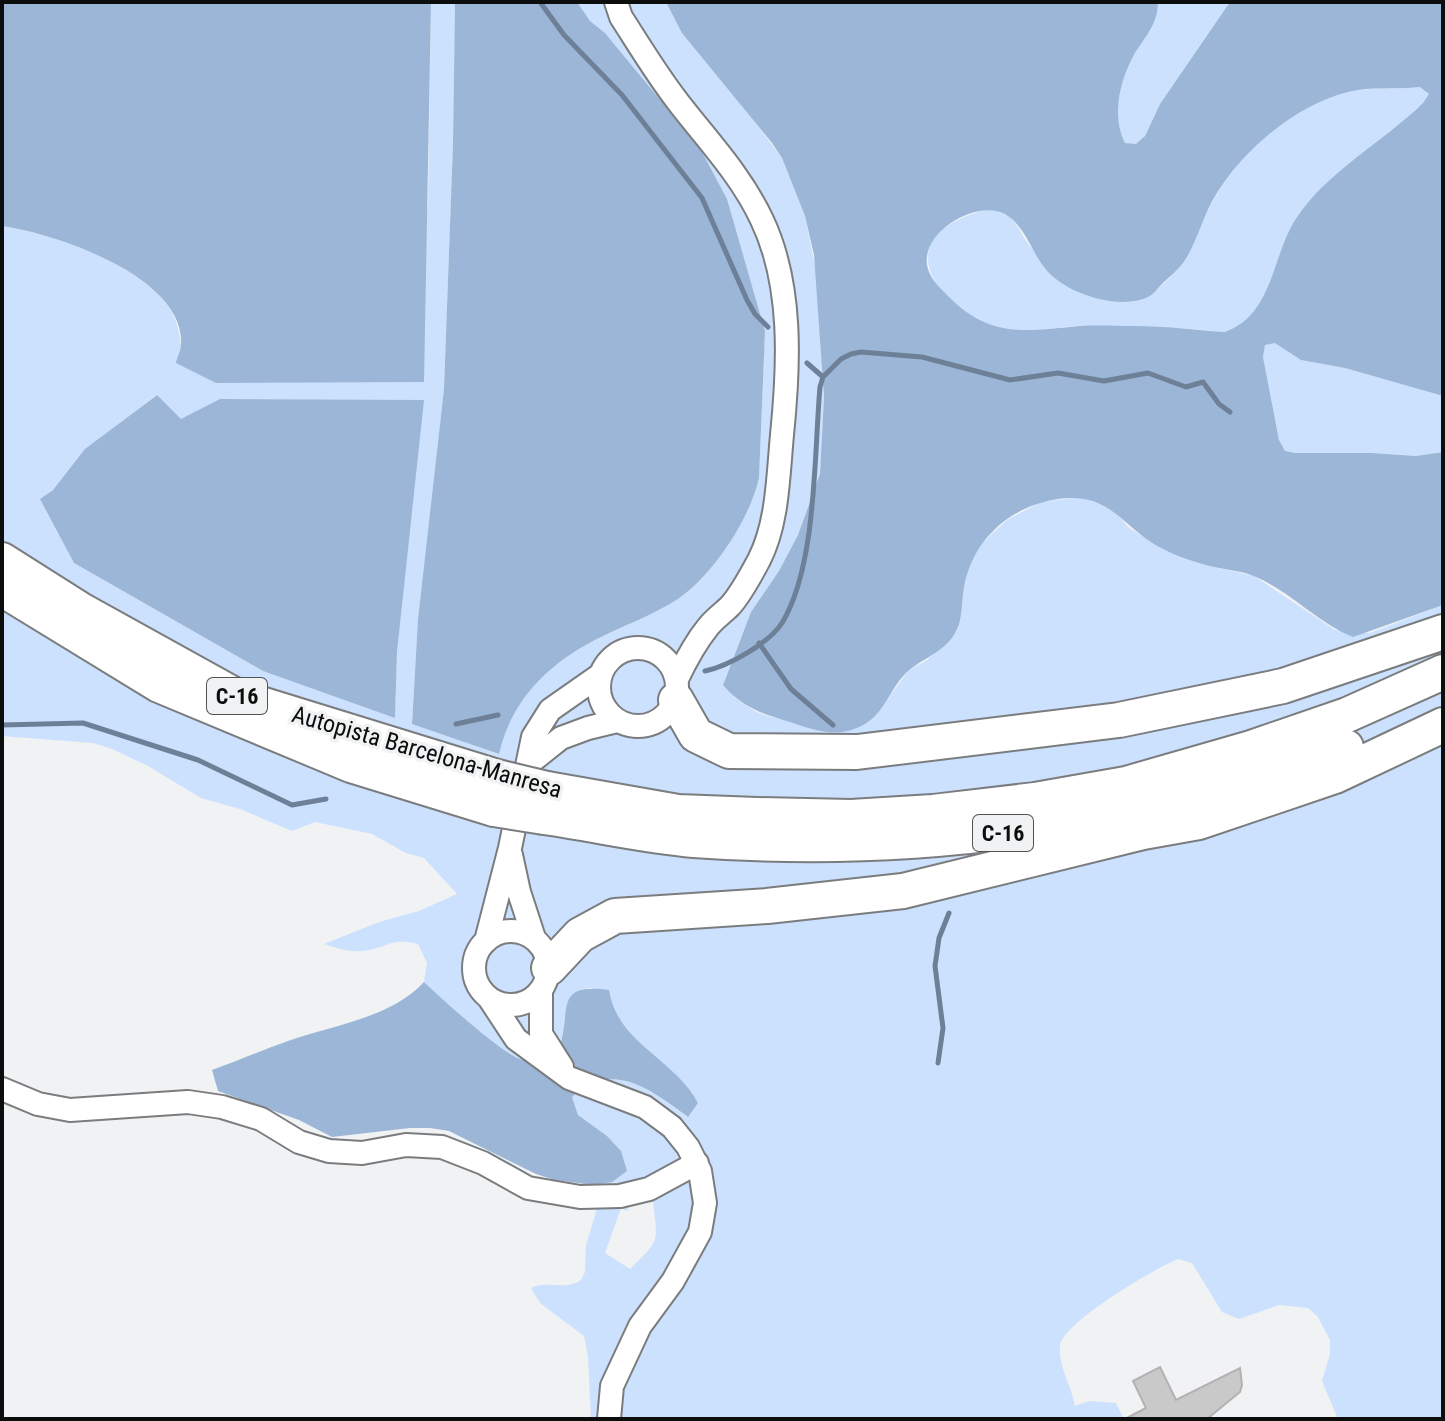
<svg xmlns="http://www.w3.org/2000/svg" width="1445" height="1421" viewBox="0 0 1445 1421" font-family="'Roboto Condensed',sans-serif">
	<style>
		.green { fill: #cbe1fe; fill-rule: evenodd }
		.forest { fill: #9cb6d7; fill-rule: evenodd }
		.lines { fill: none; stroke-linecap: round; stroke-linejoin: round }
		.stream { stroke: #6d8097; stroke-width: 5 }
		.building { fill: #cac9c9; stroke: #b3b1b2; stroke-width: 2 }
		.minor-casing { stroke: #7b7c7e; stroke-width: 26 }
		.highway-casing { stroke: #7b7c7e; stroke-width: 38 }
		.minor { stroke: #fff; stroke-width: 22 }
		.highway { stroke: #fff; stroke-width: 34 }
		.highway-bridge-casing { stroke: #7b7c7e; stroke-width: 38; stroke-linecap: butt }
		.highway-bridge { stroke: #fff; stroke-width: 34 }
		.labels { text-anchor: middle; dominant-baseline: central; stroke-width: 7; stroke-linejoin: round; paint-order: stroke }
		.shield { fill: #f1f2f4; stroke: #515252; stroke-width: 2 }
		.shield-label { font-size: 22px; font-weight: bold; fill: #0c0d0d }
		.street-label { font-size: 24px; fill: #0c0d0d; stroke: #f1f2f4 }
	</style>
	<rect width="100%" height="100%" fill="#f1f2f4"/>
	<!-- green -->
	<path class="green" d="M431 2H455L453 143 444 389 418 619 412 723 498 754C512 700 546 666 595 640 622 626 652 616 678 599 713 575 750 519 759 478L765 331 727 199 700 148 605 33 590 21 577 2H666L674 16 782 158 805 216 817 276 824 396 820 474 798 535 779 572 751 612 723 684C769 740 821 717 882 707L908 671 927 660 957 631 966 578 971 559 981 544 1007 520 1041 502 1081 497 1100 501 1116 512 1128 527 1161 548 1197 563 1254 576 1335 630 1370 633 1443 605V1419H1338L1322 1381 1330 1354V1340L1318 1317 1308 1308 1279 1305 1239 1319 1222 1312 1192 1263 1178 1259C1154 1269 1063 1322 1060 1346 1058 1366 1072 1387 1075 1406L1089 1401 1116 1403 1124 1419H591L588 1356 584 1336 540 1303 531 1288C547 1280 565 1291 581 1280L585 1272 586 1245 596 1212 593 1185 612 1182 607 1136 578 1115 572 1097C613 1059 651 1090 687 1117L698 1103C684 1078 666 1068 646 1049 626 1030 611 1007 592 988 560 990 567 1022 560 1046 550 1050 536 1059 525 1060 510 1062 438 995 424 982L427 963 418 944C389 937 387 949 362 951 348 952 337 948 324 944L379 922 419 911 457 894 424 858 406 853 372 834 315 822 292 831 240 809 201 798 148 766 112 749 93 743 2 736V226C52 233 142 265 170 309 177 320 179 332 181 345L428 206ZM156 395 181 419 195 413 423 400 397 652 395 717 263 671 74 563 41 498 53 490 100 438ZM653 1202C658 1243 660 1240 630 1269L605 1253 621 1208 627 1211 630 1204Z
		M1158 2H1230L1160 104 1145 136 1136 145 1125 143C1111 116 1119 79 1135 53 1145 37 1158 21 1158 2Z
		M1421 87 1429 94 1423 103C1403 122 1383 139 1362 156 1337 176 1312 192 1295 220 1273 256 1273 315 1225 332 1178 327 1131 326 1085 326 1054 326 1025 336 994 327 947 313 893 251 958 220 968 215 981 209 993 210 1018 213 1018 234 1031 247 1037 252 1051 255 1059 259 1089 271 1119 284 1149 297 1160 286 1175 275 1183 262 1196 243 1201 221 1213 201 1241 151 1295 101 1353 91 1375 87 1398 90 1421 87Z
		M1275 342 1302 360 1345 368 1443 396V452L1416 456 1372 453H1295L1284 451 1279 440 1263 357 1265 345Z"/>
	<!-- forest -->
	<path class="forest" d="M2 2H431L424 382 216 383 176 363C177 357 181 351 181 345 186 277 54 233 2 226Z
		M455 2H577L590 21 605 33 700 148 727 199 765 331 759 478C750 519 713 575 678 599 652 616 622 626 595 640 547 665 511 701 499 754L412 724 418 619 444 389 453 143Z
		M666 2H1158C1158 23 1146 36 1135 53 1120 79 1111 115 1125 143L1136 144 1145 136 1160 104 1230 2H1443V396L1345 368 1301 360 1275 343 1265 345 1263 357 1279 440 1285 451 1295 453H1372L1416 456 1443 452V605L1353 637C1318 623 1291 592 1256 577 1243 571 1228 570 1214 567 1197 563 1179 557 1163 549 1121 528 1112 491 1058 499 1010 506 972 540 964 588 961 603 963 622 954 635 942 653 923 658 907 672 891 687 885 712 865 724 839 739 817 731 790 722 762 714 742 707 723 685L751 612 779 571 798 535 820 474 824 396 814 255 805 216 782 158 772 143 682 33ZM1420 87 1429 94 1423 103C1382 143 1326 172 1295 220 1272 256 1273 315 1225 332 1195 330 1165 326 1134 326 1117 326 1098 325 1080 326 1024 331 990 339 947 295 938 286 929 277 927 265 922 231 977 199 1005 214 1024 225 1031 250 1044 267 1063 293 1118 311 1148 297 1153 295 1158 288 1161 285 1168 278 1177 271 1183 263 1193 249 1199 230 1206 214 1230 160 1291 106 1348 92 1371 86 1397 90 1420 87Z
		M157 395 181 419 220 399 424 400 397 652 395 718 263 671 74 563 40 499 53 490 85 449Z
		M424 982C438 995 510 1062 525 1060 536 1059 550 1050 560 1046 571 1007 555 983 609 990 617 1043 675 1059 698 1103L688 1117C651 1090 613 1059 572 1097L578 1115 607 1136 621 1151 627 1171 612 1182 593 1185 555 1180 536 1174 449 1131 430 1128H410L332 1137 299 1120 218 1091 212 1070C238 1061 262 1050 288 1041 333 1025 391 1018 424 982Z"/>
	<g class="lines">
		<!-- stream -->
		<path class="stream" d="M540 2 564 35 622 95 702 198 747 300 755 314 768 327
			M807 363 823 377
			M759 643 791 689 833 725
			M705 671C729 666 769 643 782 623 817 566 814 453 820 387L823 377 841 359 851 354 861 352 922 357 1010 380 1058 373 1104 381 1148 373 1186 387 1203 382 1219 404 1230 412
			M456 724 498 715
			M2 725 83 723 198 760 292 805 326 799
			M938 1063 943 1028 935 966 939 938 949 913"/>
	</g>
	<!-- building -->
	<path class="building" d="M1160 1367 1176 1400 1240 1368 1242 1385 1240 1392 1207 1419H1125L1146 1408 1133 1381Z"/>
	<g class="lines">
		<defs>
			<path id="minor" d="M616 2 621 17C639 45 657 75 678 102 708 141 741 175 762 220 793 285 789 366 782 435 778 476 778 523 759 560 751 575 741 594 730 606 723 613 714 619 708 627 695 643 686 660 677 679
				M599 687a39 39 0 1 1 78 0a39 39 0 1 1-78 0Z
				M527 765 561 738 588 728 617 721
				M511 855 519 892 534 938
				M474 968a37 37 0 1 1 74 0a37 37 0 1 1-74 0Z
				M486 941 510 848 533 737 550 710 600 675
				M541 992V1034L562 1067
				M489 998 516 1039 569 1078 645 1107 672 1127 688 1147 700 1171 705 1203 700 1232 673 1281 640 1326 612 1386 609 1419
				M2 1089 38 1104 70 1110 188 1102 222 1107 261 1119 299 1142 329 1151 362 1153 406 1145 442 1147 483 1163 528 1188 580 1197 620 1196 649 1189 697 1163"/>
			<path id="highway" d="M2 560 81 610 238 697 497 777
				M2 589 159 685 351 765 494 809
				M676 700 696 735 729 751 857 752 1119 720 1283 686 1443 632
				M547 789 678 812 757 815 851 817 933 812 1035 800 1126 784 1251 748 1347 715 1443 672
				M544 817C594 824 644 836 694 840 875 853 1057 836 1230 784 1268 772 1309 763 1346 747
				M549 968 580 935 615 916 767 906 903 891 1143 832 1199 822 1335 776 1443 725"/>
		</defs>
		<!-- minor casing -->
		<use href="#minor" class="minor-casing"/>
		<!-- highway casing -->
		<use href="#highway" class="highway-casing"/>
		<!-- minor -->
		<use href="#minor" class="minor"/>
		<!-- highway -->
		<use href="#highway" class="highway"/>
		<defs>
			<path id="highway-bridge" d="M497 777 547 789
				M494 809 544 817"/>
		</defs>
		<!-- highway-bridge casing -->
		<use href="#highway-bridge" class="highway-bridge-casing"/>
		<!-- highway-bridge -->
		<use href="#highway-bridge" class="highway-bridge"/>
	</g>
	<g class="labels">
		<!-- shield labels -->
		<g class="shield">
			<rect x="207" y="678" width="60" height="36" rx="6"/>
			<rect x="973" y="815" width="60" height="36" rx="6"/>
		</g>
		<g class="shield-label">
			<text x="237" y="696">C-16</text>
			<text x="1003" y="833">C-16</text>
		</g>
		<!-- street labels -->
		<g class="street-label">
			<text transform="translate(427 752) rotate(16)">Autopista Barcelona-Manresa</text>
		</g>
	</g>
	<!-- border -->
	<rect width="1445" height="1421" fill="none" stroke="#0c0d0d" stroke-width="8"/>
</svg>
